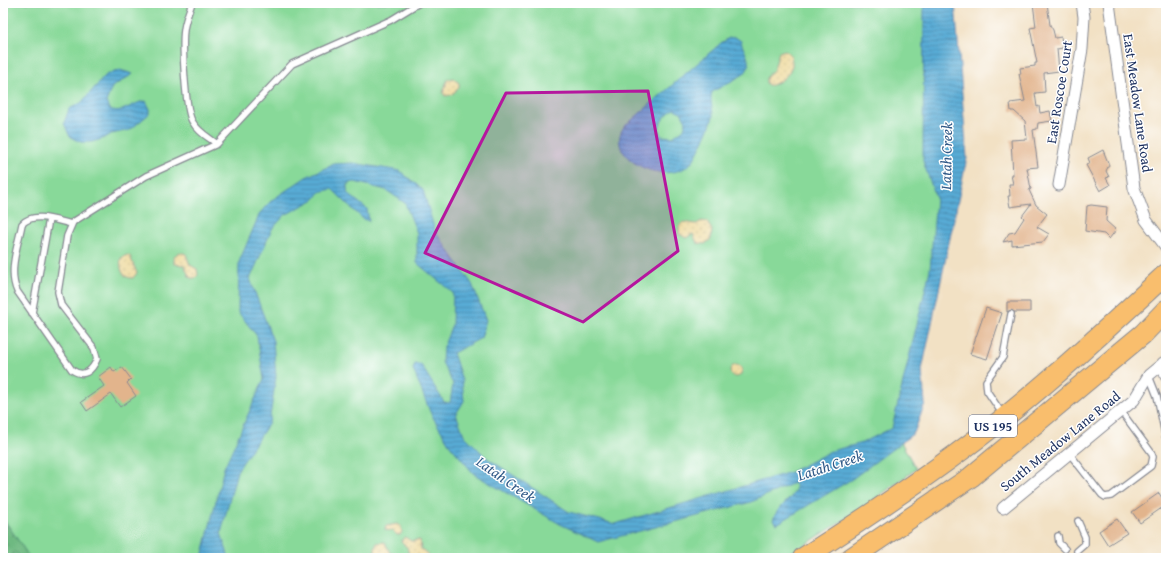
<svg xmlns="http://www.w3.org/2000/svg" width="1169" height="561" viewBox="0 0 1169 561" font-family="'Gentium Book Plus',serif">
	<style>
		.green { fill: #88d999; stroke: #52847c }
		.forest { fill: url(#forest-crowns); stroke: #447470 }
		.sand { fill: url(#sand-dots); stroke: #84847e }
		.water { fill: url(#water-rules); stroke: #3a6d9a; fill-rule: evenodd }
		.building { fill: #e2b48c }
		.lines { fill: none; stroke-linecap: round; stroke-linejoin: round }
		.lane-casing { stroke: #868891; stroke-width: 8 }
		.street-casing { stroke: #868891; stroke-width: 13 }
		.highway-casing { stroke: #868891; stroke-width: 22 }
		.lane { stroke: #fff; stroke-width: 5.5 }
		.street { stroke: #fff; stroke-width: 11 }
		.highway { stroke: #f9be6d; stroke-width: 20 }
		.marked { fill: #b5179e; fill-opacity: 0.2; stroke: #b5179e; stroke-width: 3; stroke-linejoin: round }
		.labels { text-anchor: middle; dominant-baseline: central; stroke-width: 3; stroke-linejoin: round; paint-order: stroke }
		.shield { fill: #fff; stroke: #5f6d8e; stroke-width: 1 }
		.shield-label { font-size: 13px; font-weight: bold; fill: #1b2f5e }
		.street-label { font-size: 14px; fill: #1b2f5e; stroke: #fff }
		.water-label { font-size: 15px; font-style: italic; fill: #315a88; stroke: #fff }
	</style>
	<defs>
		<pattern id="forest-crowns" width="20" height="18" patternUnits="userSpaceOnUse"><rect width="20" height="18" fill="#6eb981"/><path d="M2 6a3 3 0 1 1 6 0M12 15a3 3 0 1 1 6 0" fill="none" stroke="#5a976d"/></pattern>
		<pattern id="sand-dots" width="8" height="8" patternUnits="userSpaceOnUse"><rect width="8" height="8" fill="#eeda9e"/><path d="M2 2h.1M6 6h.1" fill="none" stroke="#ccbb8a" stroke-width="1.8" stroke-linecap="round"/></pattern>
		<pattern id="water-rules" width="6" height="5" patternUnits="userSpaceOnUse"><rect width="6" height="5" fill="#59abd5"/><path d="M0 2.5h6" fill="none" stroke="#498cb0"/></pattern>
	</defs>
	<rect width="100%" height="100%" fill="#fff"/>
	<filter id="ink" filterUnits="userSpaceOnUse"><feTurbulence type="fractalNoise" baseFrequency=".025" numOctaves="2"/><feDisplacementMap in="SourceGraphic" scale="8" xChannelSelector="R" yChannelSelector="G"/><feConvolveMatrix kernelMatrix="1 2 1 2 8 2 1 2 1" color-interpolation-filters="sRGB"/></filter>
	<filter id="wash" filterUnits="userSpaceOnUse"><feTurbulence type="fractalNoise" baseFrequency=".012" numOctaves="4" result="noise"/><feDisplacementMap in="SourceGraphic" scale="16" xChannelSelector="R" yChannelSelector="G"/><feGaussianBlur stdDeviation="0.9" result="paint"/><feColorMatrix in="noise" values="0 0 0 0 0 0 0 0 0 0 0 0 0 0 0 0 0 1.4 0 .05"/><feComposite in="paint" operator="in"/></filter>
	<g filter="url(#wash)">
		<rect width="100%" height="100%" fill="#f2e1c4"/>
		<!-- green -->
		<path class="green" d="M3 3H942L945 201 897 435 916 469 860 510 784 558H3Z"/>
		<!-- forest -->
		<path class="forest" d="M3 518 30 558H3Z"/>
		<!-- sand -->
		<path class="sand" d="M785 50 791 56C792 60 793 65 791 69 789 76 774 87 768 85L766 83V78L774 69 779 52Z
			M453 78 459 83V88L451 95 445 96 443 93 447 80Z
			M702 221 707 222 712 230 711 239 705 244 697 243 693 234 686 238 679 234V226L683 222 696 224Z
			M180 252 186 254 190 265 197 269 198 275 195 278H190L184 265 174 264V256Z
			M127 255 130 256 137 273 133 278C122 279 119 267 121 258Z
			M730 371a6 6 0 1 1 12 0a6 6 0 1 1-12 0Z
			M397 524 401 526 402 532 400 535H397L393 531 385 530 386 526Z
			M405 537 411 541 420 540 421 549 429 554 428 557 417 558 414 555H409L407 547 401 542Z
			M385 542 390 553 396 554 398 558C389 558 368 559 377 543Z"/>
		<!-- water -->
		<path class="water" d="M924 3H955L967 158 922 370 925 403 914 433 852 479 777 524 773 520C777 506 792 501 796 488L794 483 751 502 598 542 560 524 474 474 449 444 431 414 413 369 415 364 421 365 444 402 450 403 453 384 442 362 443 348 452 325 453 293 417 263V233L405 203 386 190 355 182 348 183 347 193 367 209 369 221 363 219 332 189 320 192 315 199 285 215 272 229 250 279 273 341 276 377 269 423 237 471 221 533 229 558H202L224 468 264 379 257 336 238 312 239 262 260 213 272 200 306 177 334 164 353 163 400 171 423 190 435 231 472 284 486 320 481 338 453 353 462 380 464 401 456 414 464 435 487 458 569 512 615 524 791 472 831 451 862 443 892 428 930 270 936 198 923 161Z
			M735 37 741 41C743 51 750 56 748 68L744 74 712 92C709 101 713 108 713 116 712 124 696 158 691 163 666 189 602 157 624 127L721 43 729 38ZM674 109 681 112 686 121 684 129 673 137 661 136C655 125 665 115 674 109Z
			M120 70 133 74 112 87 106 102 109 109C124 115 132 102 146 101L150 109V113L130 130 111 134 102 139 91 142H81L74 139 69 135 64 123 69 109 81 103 106 75Z"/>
		<g id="blocks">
			<!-- building -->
			<path class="building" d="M1033 3H1047L1050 25 1053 30 1055 38 1061 37 1063 48 1057 49 1059 71 1044 73 1045 92 1035 93 1037 107 1039 106 1040 113 1050 111 1052 121 1038 123 1037 129 1033 130 1038 167 1027 168 1031 189 1029 190 1036 205 1047 214 1037 227 1049 234 1043 242 1012 245V240L1003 242 1009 233 1015 232 1024 218 1022 216 1031 204 1010 207 1008 196H1010L1009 184H1013L1011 175H1013L1011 140 1027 139 1025 121 1014 111H1011L1010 103 1025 101 1019 74H1021L1020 68 1035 66V63H1037L1030 28 1036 27Z
				M1103 150 1109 165 1106 171 1109 177 1106 178 1110 185 1100 191 1086 165 1090 163 1088 158Z
				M1091 205 1107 207 1106 221 1116 230 1109 239 1104 234 1085 231 1087 206Z
				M1007 302H1030V312H1014L1011 310 1007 312Z
				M986 308 1002 313 987 359 970 354Z
				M111 367 114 372 122 367 131 379 127 383 136 396 120 407 111 394 87 411 81 402 104 386 98 377Z
				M1159 493 1166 505 1140 523 1132 512Z
				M1117 519 1127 533 1108 545 1099 531Z"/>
		</g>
	</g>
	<g filter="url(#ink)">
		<use href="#blocks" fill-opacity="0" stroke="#868891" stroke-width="1"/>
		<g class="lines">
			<defs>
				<path id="lane" d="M192 3C189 11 185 21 184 30 182 45 185 108 192 121 197 131 208 137 217 144
					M72 224C57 221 34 211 22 224 18 245 8 271 17 291L72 370C84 378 92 371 97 359L94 348 61 305 58 292 67 236 73 222 146 176 217 144 292 64 391 20 419 3
					M32 313 49 219
					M1149 376 1157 396 1166 439
					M1003 415 987 391 986 381 1003 357 1011 314
					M1069 453 1102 495 1105 497 1111 496 1151 466 1153 457 1151 452 1121 411
					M1058 536 1059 543 1065 549
					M1077 551 1085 544V537L1078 521"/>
				<path id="street" d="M1109 3 1134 188 1146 220 1166 247
					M1059 185 1082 49 1084 17 1082 3
					M1163 363 1166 376
					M1003 508 1134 400 1149 375 1166 361"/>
				<path id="highway" d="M803 558C872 514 941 468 1005 417 1061 372 1113 323 1166 274
					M851 558 971 477 1143 334 1166 310"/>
			</defs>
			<!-- lane casing -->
			<use href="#lane" class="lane-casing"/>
			<!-- street casing -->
			<use href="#street" class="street-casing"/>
			<!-- highway casing -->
			<use href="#highway" class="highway-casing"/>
			<!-- lane -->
			<use href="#lane" class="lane"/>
			<!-- street -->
			<use href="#street" class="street"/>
			<!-- highway -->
			<use href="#highway" class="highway"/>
		</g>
	</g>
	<!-- marked area -->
	<path class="marked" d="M648 91 678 251 583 322 425 253 506 93Z"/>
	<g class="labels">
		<!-- shield labels -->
		<rect class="shield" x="969" y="415" width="48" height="22" rx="3"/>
		<g class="shield-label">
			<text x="993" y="426">US 195</text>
		</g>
		<!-- street labels -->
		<g class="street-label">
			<text transform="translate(1059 92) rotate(-81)">East Roscoe Court</text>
			<text transform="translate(1138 103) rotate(82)">East Meadow Lane Road</text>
			<text transform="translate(1060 441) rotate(-39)">South Meadow Lane Road</text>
		</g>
		<!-- water labels -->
		<g class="water-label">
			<text transform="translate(946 156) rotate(-89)">Latah Creek</text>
			<text transform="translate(830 465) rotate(-18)">Latah Creek</text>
			<text transform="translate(506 479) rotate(35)">Latah Creek</text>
		</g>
	</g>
	<!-- margin -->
	<rect width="1169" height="561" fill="none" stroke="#fff" stroke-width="16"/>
</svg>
